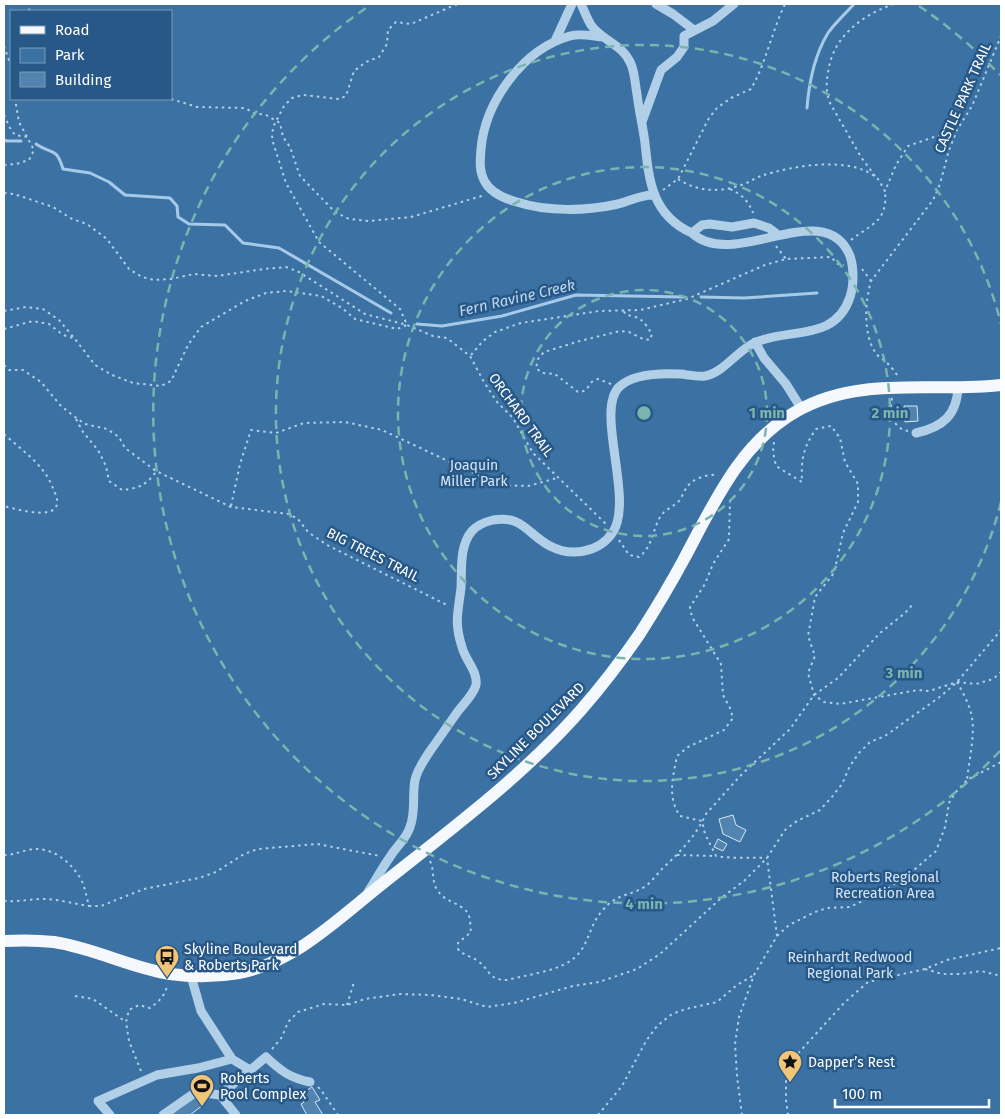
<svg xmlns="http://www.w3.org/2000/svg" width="1005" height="1119" viewBox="0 0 1005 1119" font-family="'Fira Sans',sans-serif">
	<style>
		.green { fill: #3b72a3; fill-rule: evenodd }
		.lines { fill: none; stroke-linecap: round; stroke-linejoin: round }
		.stream { stroke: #a7cae9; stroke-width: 3 }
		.building { fill: #5384b0; stroke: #d6e7f6 }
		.path { stroke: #b2cfe8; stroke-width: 2; stroke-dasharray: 2.5 4; stroke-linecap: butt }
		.minor { stroke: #b2cfe8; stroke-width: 9 }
		.major { stroke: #f5f9fe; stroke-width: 12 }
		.ring { fill: none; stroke: #7bb4af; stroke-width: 2.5; stroke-dasharray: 9 6 }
		.labels { text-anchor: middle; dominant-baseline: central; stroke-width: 5; stroke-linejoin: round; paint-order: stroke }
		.street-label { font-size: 14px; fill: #fff; stroke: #275887 }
		.park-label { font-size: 14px; fill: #d6e7f6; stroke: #275887 }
		.poi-label { font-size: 14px; fill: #fff; stroke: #275887; text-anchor: start }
		.water-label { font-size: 15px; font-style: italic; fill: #bed8f0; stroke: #275887 }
		.centre { fill: #7bb4af; stroke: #275887; stroke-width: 2.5 }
		.ring-label { font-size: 15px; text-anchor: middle; font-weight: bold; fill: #7bb4af; stroke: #275887; stroke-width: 5; stroke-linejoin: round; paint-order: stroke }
	</style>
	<rect width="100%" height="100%" fill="#275887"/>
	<!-- green -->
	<path class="green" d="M4 4H1001V1115H4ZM11 11H171V99H11Z"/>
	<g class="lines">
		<!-- stream -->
		<path class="stream" d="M807 108C809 82 814 56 828 33 835 23 846 13 854 4
			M4 140 7 141H21
			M36 144C52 155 56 146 63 169L90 173 109 182 125 195 170 198 177 206 178 217 189 224 225 225 243 243 279 248 391 313
			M701 297 744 298 817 293
			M417 324 442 326 502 316 576 295 684 297"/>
	</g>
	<!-- building -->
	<path class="building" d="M904 406H917L918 421 905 422Z
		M733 815 736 825 746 830 740 842 723 834 719 819Z
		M718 839 727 844 723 851 714 847Z
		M312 1087 320 1100 315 1102 323 1115H307L303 1108 301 1104 304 1102 300 1095Z
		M195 1095 203 1105 190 1115H171Z"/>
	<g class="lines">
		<!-- path -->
		<path class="path" d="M29 11 30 4
			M4 46 11 66
			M171 99 197 107 245 108 254 113 266 115 280 123 283 137 290 147 300 176 335 212 349 219 369 221 411 217 485 195
			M4 115 10 128 15 135 28 137
			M4 165 16 164 29 160 34 150 19 122 15 99
			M875 176 861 157 830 103C826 93 826 83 828 73 832 37 862 15 894 4
			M678 179C697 192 722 193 744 184 750 182 755 178 761 176 791 166 850 155 877 178 880 181 882 187 885 191L896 165 908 146 934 137 948 135 957 130
			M730 189C742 195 748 200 753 213
			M663 190 678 179 709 118 717 108 731 98 751 89C766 63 772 31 785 4
			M4 193 14 194 53 207 72 219 87 224 107 239 129 269 142 277 154 280 171 279 194 274 217 276 264 269 286 267 299 272 365 314 407 325 433 336 447 338 470 356 484 382 497 402 513 418 533 453 607 525
			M851 240C871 224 888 222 885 191
			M776 246 786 259
			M862 269 871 281
			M4 311 26 307 43 309 59 320 75 339 95 365 112 375 133 383 161 386 171 381 188 345 201 327 245 301 266 293 287 291 321 296 342 308 355 319 397 329 407 325 400 309 319 242 286 183 272 139 273 127 284 106 292 98 303 95 339 99 346 96 354 71 366 62 379 57 387 44 388 30 396 22 411 24 455 5 461 4
			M4 329 33 321 49 324 63 335 73 338
			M471 355 483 341 495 332 521 323 599 311 640 310 687 299 765 265 786 259 831 257 838 264 844 265
			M4 365 9 370H23L41 382 61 406 75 417 85 424 107 429 119 437 125 448 156 471 231 507 289 514 298 519 308 532 327 545 449 606
			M897 375C894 371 891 366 887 363 883 359 878 357 875 352 863 333 865 302 871 281L933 200 940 184 949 150 957 130 972 106 1001 36
			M611 384 598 379 594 380C587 386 588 392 578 392L555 374 542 373 536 368 538 359 544 352 580 341 620 331 629 332 643 339 650 340 652 334C643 321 642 317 626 315L623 310
			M892 398C889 412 892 428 908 431
			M76 419 83 432 98 450 106 466 109 481 122 490C139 488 145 486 156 472
			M4 434C17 446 34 458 44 472 49 478 52 486 55 493 68 524 19 510 4 506
			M774 442 773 452 776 466 802 482C801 459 803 448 816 429L831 426 840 438 845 462 858 484V502L843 533 834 573 815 597 808 636 815 656 808 673 814 695 824 702 840 704 918 690 929 691 957 682 976 684 993 679 1001 672
			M730 500 729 539 713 564 705 584 690 607 692 617 721 664 723 695 730 708 733 718 724 730 688 747 677 756C673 777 667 797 680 816L702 821 705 834 716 856C733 859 750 857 767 858
			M231 506 240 464 251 430 276 433 304 423 345 422 382 430 499 485 528 486 557 478
			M619 540 629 555 639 557C652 547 652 533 659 519 663 510 672 508 679 501 682 497 684 491 687 487 693 478 708 474 718 475
			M957 682C963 693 970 705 972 718 975 736 969 761 967 780
			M4 855C15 855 24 850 34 849 53 848 69 861 79 876 85 885 86 896 89 906H101L144 889 199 878 216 872 244 854 258 849 317 844 380 856
			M677 855 715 856
			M430 861C435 871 431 882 438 891 445 902 460 903 467 912 471 917 470 926 471 932L458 943V949C464 956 471 956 478 961 491 971 488 980 507 980 526 975 558 971 573 959 590 945 588 927 602 911 617 892 631 897 647 885 653 880 658 873 663 868 680 852 696 836 706 814L740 776 790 729 814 695 838 678 880 633 905 613 914 603
			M4 901C17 902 30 899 43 899 59 899 74 904 89 906
			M777 936 789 925 815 912 827 908 850 907 889 888 914 870 936 851 945 827 949 803 955 793 967 780 1001 762
			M925 969 942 974H961L981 971 1001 976
			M75 996 93 999 126 1022
			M347 1005 354 982
			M272 1049 282 1037 288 1022 298 1012 324 1004 347 1005 365 999 400 994 431 995 461 999 487 1007 514 1003 573 986 599 982 637 969 660 954 720 899 745 880 767 858 785 830 797 821 820 810 831 798 842 784 850 766 859 753 870 742 885 736 941 696 957 682 1001 630
			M141 1071 129 1041 126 1022 129 1010 139 1005 150 1008C158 1002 165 996 167 986
			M318 1087 321 1090 338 1115
			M598 1115 622 1086 646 1041 657 1026 672 1014 686 1009 717 1002 737 985 754 975
			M742 1115 737 1076 735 1044 739 1017 754 975 777 936 767 858
			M788 1115 786 1100V1078L793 1059 844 1003 868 982 925 969 947 960 1001 948"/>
		<!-- minor -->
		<path class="minor" d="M581 4C584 10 587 19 591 25 602 41 623 44 631 64 635 74 635 84 637 94 639 111 643 127 645 143 649 181 652 215 692 233
			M656 4 673 14 694 30
			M603 37C592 36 581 33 570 36 523 49 485 102 481 149 480 161 479 172 485 182 491 193 506 199 517 202 547 212 587 211 618 204 630 201 642 194 655 195
			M555 41 572 4
			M642 122 661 70 677 57 684 47V36L713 21 734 4
			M755 342 764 358 786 384 801 408
			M916 433C943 427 957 415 958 387
			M368 892C376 880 382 868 390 857 396 847 407 838 410 827 416 812 412 795 415 780 418 767 428 754 435 744 442 734 449 724 456 714 462 705 473 696 476 685 478 671 465 660 462 647 454 622 458 613 461 588 462 570 459 546 472 531 477 525 485 522 493 520 523 515 527 534 550 546 571 557 599 553 613 532 634 499 595 411 619 387 633 373 662 373 681 374 689 375 698 377 705 376 723 373 737 351 754 343 787 327 835 343 850 297 854 285 854 268 850 256 825 194 733 272 692 233L702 225 710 224 732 227 754 223 769 228 777 234
			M191 976 201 1011 232 1059 250 1070
			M220 1095 236 1115
			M110 1115 98 1101 157 1075 198 1068 232 1059
			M163 1115 196 1092 220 1095 266 1057C281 1071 290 1078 310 1082"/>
		<!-- major -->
		<path class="major" d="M4 941C21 940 37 940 54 942 94 948 131 968 170 974 192 977 216 977 239 973 294 963 339 918 382 884 451 829 523 776 581 710 602 686 621 661 639 635 655 610 670 585 684 559 714 503 740 443 797 411 860 375 933 393 1001 385"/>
	</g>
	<!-- distance rings -->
	<g class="ring">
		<circle cx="644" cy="413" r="123"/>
		<circle cx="644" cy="413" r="246"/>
		<path d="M1001 502A368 368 0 1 1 1001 324"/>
		<path d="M1000 751A491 491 0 1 1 369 6M919 6A491 491 0 0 1 1000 75"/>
	</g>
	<!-- icons -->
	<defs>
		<symbol id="bus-pin" viewBox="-11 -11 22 30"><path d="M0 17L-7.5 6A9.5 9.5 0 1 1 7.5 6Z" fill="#f1c578" stroke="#275887"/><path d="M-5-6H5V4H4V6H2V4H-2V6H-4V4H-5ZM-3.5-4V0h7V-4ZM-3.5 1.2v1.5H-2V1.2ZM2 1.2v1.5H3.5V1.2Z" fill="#111"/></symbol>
		<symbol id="sight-pin" viewBox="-11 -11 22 30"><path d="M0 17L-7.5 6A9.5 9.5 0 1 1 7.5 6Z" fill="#f1c578" stroke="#275887"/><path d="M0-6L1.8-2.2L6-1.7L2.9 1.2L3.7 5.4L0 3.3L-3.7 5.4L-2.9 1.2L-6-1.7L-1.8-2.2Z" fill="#111"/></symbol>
		<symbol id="stadium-pin" viewBox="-11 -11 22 30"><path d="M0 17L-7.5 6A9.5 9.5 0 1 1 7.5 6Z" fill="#f1c578" stroke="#275887"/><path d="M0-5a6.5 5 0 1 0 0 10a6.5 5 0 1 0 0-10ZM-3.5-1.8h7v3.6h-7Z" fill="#111"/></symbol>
	</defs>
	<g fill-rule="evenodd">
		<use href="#bus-pin" x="153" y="943" width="28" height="38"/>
		<use href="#sight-pin" x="776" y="1048" width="28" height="38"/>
		<use href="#stadium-pin" x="188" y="1072" width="28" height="38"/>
	</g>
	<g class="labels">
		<!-- street labels -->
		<g class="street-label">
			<text transform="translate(963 98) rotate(-66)">CASTLE PARK TRAIL</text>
			<text transform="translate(521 415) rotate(54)">ORCHARD TRAIL</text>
			<text transform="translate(373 555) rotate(27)">BIG TREES TRAIL</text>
			<text transform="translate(536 731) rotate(-45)">SKYLINE BOULEVARD</text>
		</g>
		<!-- park labels -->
		<g class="park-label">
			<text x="474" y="465">Joaquin<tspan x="474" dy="16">Miller Park</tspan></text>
			<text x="885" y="877">Roberts Regional<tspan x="885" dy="16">Recreation Area</tspan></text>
			<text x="850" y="957">Reinhardt Redwood<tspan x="850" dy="16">Regional Park</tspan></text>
		</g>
		<!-- poi labels -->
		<g class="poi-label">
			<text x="184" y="949">Skyline Boulevard<tspan x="184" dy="16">&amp; Roberts Park</tspan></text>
			<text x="808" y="1062">Dapper’s Rest</text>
			<text x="220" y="1078">Roberts<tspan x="220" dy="16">Pool Complex</tspan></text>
		</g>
		<!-- water labels -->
		<g class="water-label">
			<text transform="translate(517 298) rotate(-13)">Fern Ravine Creek</text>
		</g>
	</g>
	<circle cx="644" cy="413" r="8" class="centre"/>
	<g class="ring-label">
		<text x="767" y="418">1 min</text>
		<text x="890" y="418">2 min</text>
		<text x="904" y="678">3 min</text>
		<text x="644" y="909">4 min</text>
	</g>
	<!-- border -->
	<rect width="1005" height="1119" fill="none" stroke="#ffffff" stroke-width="10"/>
	<!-- legend -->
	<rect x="10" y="10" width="162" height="90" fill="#275887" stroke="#7d9bb7"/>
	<rect x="20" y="26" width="25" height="8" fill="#f5f9fe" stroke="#7d9bb7"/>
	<text x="55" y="35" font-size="15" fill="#ffffff">Road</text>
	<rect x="20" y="48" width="25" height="15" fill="#3b72a3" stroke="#7d9bb7"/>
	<text x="55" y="60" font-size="15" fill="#ffffff">Park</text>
	<rect x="20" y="72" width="25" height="15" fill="#5384b0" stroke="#7d9bb7"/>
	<text x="55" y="85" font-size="15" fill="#ffffff">Building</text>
	<!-- scale -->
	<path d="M835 1099v8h154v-8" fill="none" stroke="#ffffff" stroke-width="2.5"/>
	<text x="842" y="1099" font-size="15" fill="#ffffff" stroke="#275887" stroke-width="4" paint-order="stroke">100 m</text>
</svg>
